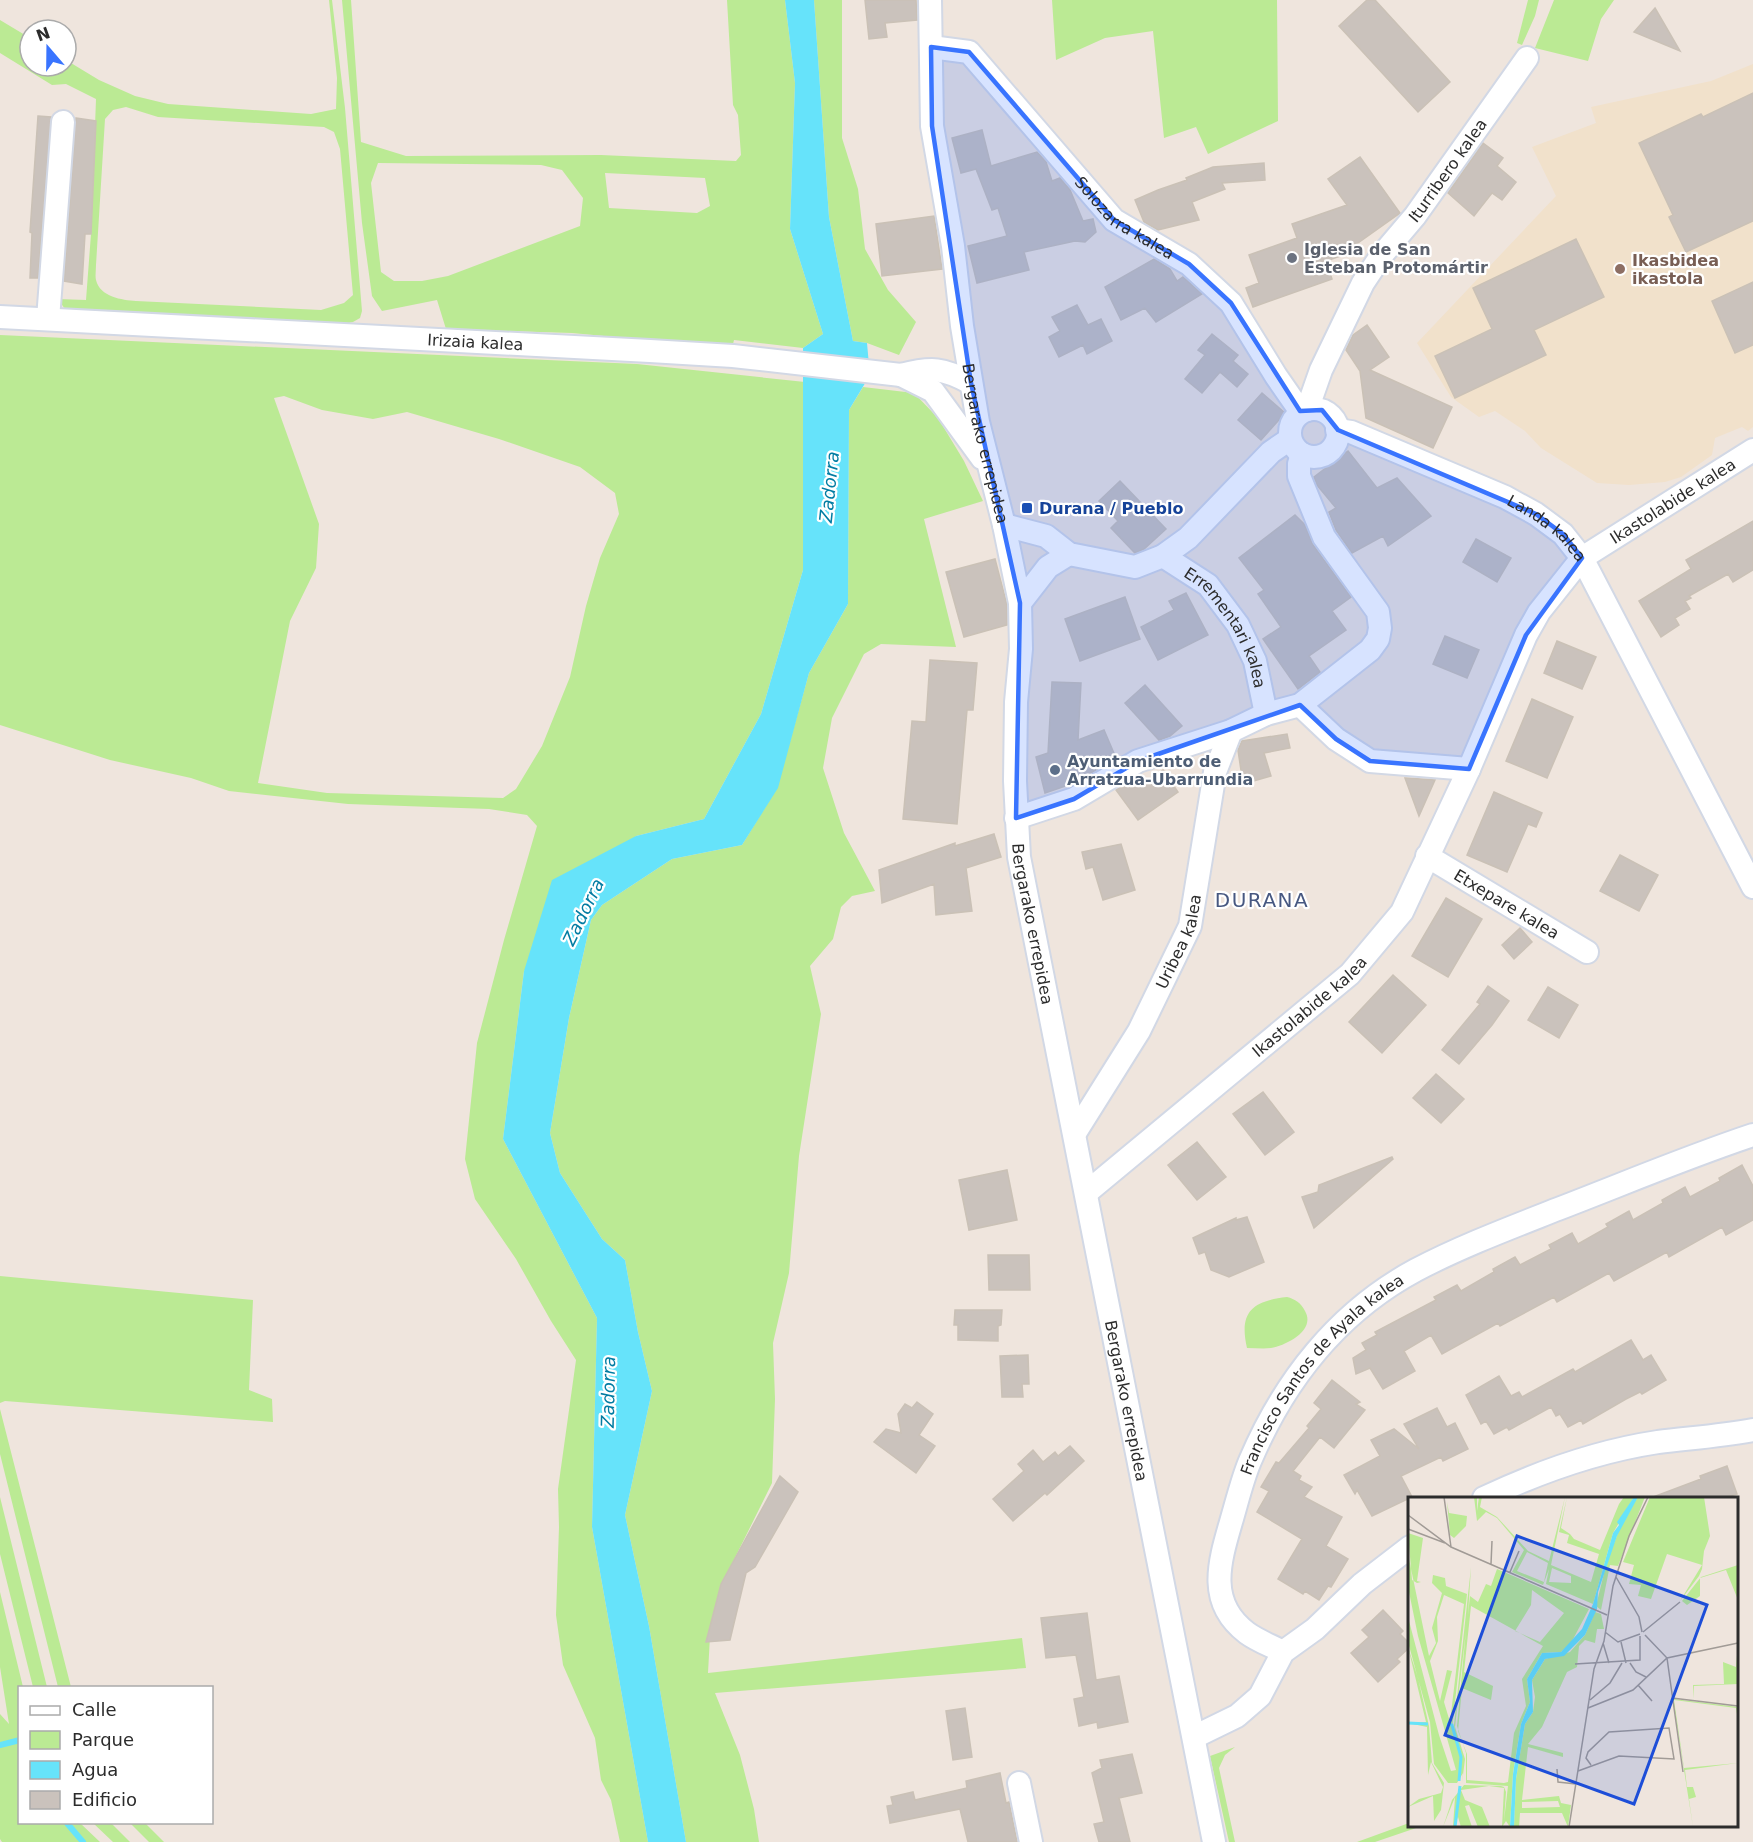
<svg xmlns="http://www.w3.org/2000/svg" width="1753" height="1842" viewBox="0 0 1753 1842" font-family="'DejaVu Sans',sans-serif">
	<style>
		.education { fill: #f1e1cb }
		.green { fill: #bbea94; fill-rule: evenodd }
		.water { fill: #66e3fa }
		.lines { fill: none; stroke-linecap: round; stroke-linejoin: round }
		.stream { stroke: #66e3fa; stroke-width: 6 }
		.building { fill: #cac2bc; stroke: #cac1b6; stroke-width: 1.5 }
		.minor-casing { stroke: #d2d8e5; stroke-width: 26 }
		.minor { stroke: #fff; stroke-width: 22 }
		.marked { fill: #3974ff; fill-opacity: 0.2; stroke: #3974ff; stroke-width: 4.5; stroke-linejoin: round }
		.worship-dot { fill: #6b7280; stroke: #fff; stroke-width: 2 }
		.education-dot { fill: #8d6e63; stroke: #fff; stroke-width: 2 }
		.transit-dot { fill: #1a4fb4; stroke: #fff; stroke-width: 2 }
		.service-dot { fill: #5c6f8a; stroke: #fff; stroke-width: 2 }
		.labels { text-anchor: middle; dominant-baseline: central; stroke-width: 4.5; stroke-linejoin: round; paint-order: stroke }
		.street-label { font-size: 16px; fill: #2c2c2c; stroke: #fff }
		.worship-label { font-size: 16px; font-weight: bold; fill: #5b616d; stroke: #fff; text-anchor: start }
		.education-label { font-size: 16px; font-weight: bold; fill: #785e54; stroke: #fff; text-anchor: start }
		.transit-label { font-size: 16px; font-weight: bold; fill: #164399; stroke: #fff; text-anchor: start }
		.service-label { font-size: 16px; font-weight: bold; fill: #4e5e75; stroke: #fff; text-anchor: start }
		.water-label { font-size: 18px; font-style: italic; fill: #027ca2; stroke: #fff }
		.quarter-label { font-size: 20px; letter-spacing: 1.5px; fill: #475881; stroke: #fff }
		.inset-river { fill: none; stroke: #66e3fa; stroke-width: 3 }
		.inset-road { fill: none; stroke: #a19b96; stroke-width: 1.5 }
		.view { fill: #1d4ed8; fill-opacity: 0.15; stroke: #1d4ed8; stroke-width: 3 }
		.inset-edge { fill: none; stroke: #2c2c2c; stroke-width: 3 }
	</style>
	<rect width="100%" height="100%" fill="#efe5dd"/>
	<!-- education -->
	<path class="education" d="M1753 64V427L1748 431 1742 427 1715 438 1712 455 1681 477 1665 482 1629 485 1597 483 1541 448 1525 431 1495 411 1479 417 1451 397 1417 343 1556 196 1532 147 1596 123 1591 107 1711 81Z"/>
	<!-- green -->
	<path class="green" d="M329 0H332L345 108 362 311 360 318 353 322 340 325 67 312 58 299 86 300 91 234 96 99 66 84 52 85 0 53V20L30 38V66H66V60L99 80 135 96 168 104 311 114 336 109 337 78ZM126 107 158 117 324 127 334 132 340 149 353 295 344 303 321 310 136 301C122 300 100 297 96 280 95 276 96 270 96 265L105 119 113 110Z
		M342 0H351L361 142 406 156 601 155 736 161 741 155 738 115 733 105 727 0H785L795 83 790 229 823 334 803 348 734 340 732 348 572 333 446 329 437 300 382 311 372 296 362 223ZM378 163 541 165 562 170 583 198 580 226 448 276 422 281H394L381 272 371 183ZM605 173 705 178 710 206 697 213 609 208Z
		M814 0H842V138L858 189 865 249 888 290 916 322 899 355 867 343 853 341 829 217Z
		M1052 0H1277L1278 121 1208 154 1196 127 1164 138 1153 31 1105 38 1056 60Z
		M1528 0H1539L1535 16 1522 45 1517 43Z
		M1554 0H1614L1601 19 1588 61 1535 48Z
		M0 335 637 364 805 382 803 570 761 714 704 819 636 836 524 971 503 1139 597 1318 592 1527 648 1842H620L611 1800 601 1780 595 1738 563 1665 556 1615 559 1527 558 1489 576 1360 551 1321 516 1259 475 1199 465 1159 477 1043 504 940 537 826 527 815 489 809 348 804 229 791 191 778 110 760 0 725ZM284 396 322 410 373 419 407 412 499 439 580 467 615 493 619 514 600 558 586 606 570 677 542 746 516 789 503 798 327 793 258 783 290 621 316 568 319 524 274 398Z
		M863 387 914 393 938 418 964 461 983 501 924 519 956 647 881 644 864 654 832 718 823 768 844 833 875 891 852 896 841 907 833 939 810 966 821 1014 799 1156 789 1273 773 1343 775 1399 772 1483 722 1584 710 1636 708 1673 1022 1638 1026 1668 715 1693 740 1755 754 1809 759 1842H686L649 1626 625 1515 652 1391 638 1332 625 1260 602 1239 560 1173 550 1133 569 1018 591 920 602 905 672 859 742 845 777 788 809 673 848 604 849 410Z
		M0 1276 253 1300 249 1390 272 1399 273 1422 5 1401 0 1403Z
		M1287 1297C1295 1299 1301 1303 1305 1311 1316 1330 1287 1345 1271 1348 1264 1349 1255 1348 1247 1348 1239 1313 1251 1301 1287 1297Z
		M0 1409 71 1687H58L0 1454Z
		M0 1497 47 1687H33L0 1554Z
		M0 1592 23 1687 20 1688V1822L80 1823 100 1842H2L0 1839V1714L9 1724 0 1667Z
		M1235 1747 1225 1755 1219 1768 1235 1842H1229L1210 1756Z
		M93 1823H111L130 1842H113Z
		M130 1823H145L164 1842H149Z
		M1409 1823 1410 1826H1422L1375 1842H1357Z"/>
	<!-- water -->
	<path class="water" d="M785 0H814L829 217 853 341 867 343 869 365 867 380 849 410 848 604 809 673 778 788 742 845 672 859 602 905 591 920 569 1018 550 1133 560 1173 602 1239 625 1260 638 1332 652 1391 625 1515 649 1626 686 1842H648L592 1527 597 1318 503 1139 524 971 552 880 636 836 704 819 761 714 803 570V348L823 334 790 229 795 83Z"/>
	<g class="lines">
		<!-- stream -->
		<path class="stream" d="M0 1745 20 1740
			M66 1822 83 1842"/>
	</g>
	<!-- building -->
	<path class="building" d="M865 0H916L917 20 885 23 887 37 869 39Z
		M1367 0H1375L1450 82 1418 112 1339 26Z
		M1655 8 1680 51 1634 32Z
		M1753 93V221L1686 252 1669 217 1673 215 1639 143 1701 114 1703 117Z
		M38 116 51 117 38 278H30L32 233 30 232Z
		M76 118 96 121 91 234H85L82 284 64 281Z
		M982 130 991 166 1037 152 1046 162 1052 181 1060 178 1070 190 1083 221 1093 219 1096 232 1085 242 1075 241 1024 252 1029 270 977 283 968 246 1007 236 998 208 992 210 976 169 961 173 952 138Z
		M1483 143 1503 158 1497 166 1516 182 1502 200 1492 193 1474 216 1448 193Z
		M1360 157 1400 213 1351 248 1352 252 1326 261 1332 279 1253 307 1246 288 1259 283 1249 255 1297 238 1292 224 1347 205 1328 179Z
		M1264 163 1265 180 1222 183 1225 189 1192 202 1199 220 1158 230 1144 222 1135 200 1158 190 1187 180 1186 178 1213 167Z
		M934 216 942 269 882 276 876 224Z
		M1576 239 1604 297 1534 330 1546 355 1455 398 1435 356 1492 329 1473 288Z
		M1154 259 1170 269 1177 281 1183 277 1202 294 1156 322 1145 308 1121 320 1105 287Z
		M1753 282V345L1735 353 1712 301Z
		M1077 305 1088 325 1101 319 1112 341 1087 354 1083 345 1059 357 1049 337 1060 331 1052 317Z
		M1367 325 1389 357 1370 370 1452 407 1433 448 1366 418 1360 371 1346 350 1353 335Z
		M1212 334 1238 355 1233 361 1248 374 1237 387 1220 372 1202 393 1185 379 1205 355 1198 350Z
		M1262 393 1285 413 1261 440 1238 420Z
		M1348 451 1377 488 1397 478 1431 516 1388 546 1383 536 1352 553 1336 530 1329 512 1336 508 1317 485 1314 477Z
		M1120 481 1166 529 1144 549 1135 553 1111 528 1118 521 1099 501Z
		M1295 515 1305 525 1313 545 1351 597 1332 611 1346 630 1309 656 1320 672 1298 689 1263 639 1281 627 1258 594 1264 590 1239 558Z
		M1753 521V570L1733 582 1728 574 1689 596 1691 598 1685 601 1690 609 1675 618 1679 625 1661 637 1639 601 1691 569 1686 560Z
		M1476 539 1511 558 1497 582 1463 562Z
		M995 559 1007 605V625L964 637 946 572Z
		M1186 593 1208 635 1158 660 1141 627 1174 610 1169 601Z
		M1125 597 1140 639 1080 661 1065 619Z
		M1445 636 1479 650 1467 678 1433 664Z
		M1557 641 1596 657 1582 689 1544 673Z
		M930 660 977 663 973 710H967L957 824 903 819 912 721 926 722Z
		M1052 682 1081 683 1078 740 1104 730 1116 758 1074 783 1045 793 1036 757 1048 753Z
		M1145 685 1182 726 1170 736 1159 740 1125 703Z
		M1532 699 1573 717 1547 778 1506 761Z
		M1287 734 1290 748 1264 753 1271 776 1243 784 1238 750 1242 741Z
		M1163 770 1178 792 1138 820 1116 790 1134 779 1140 786Z
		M1405 778 1435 780 1419 816Z
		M1494 792 1542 813 1536 827 1528 824 1507 872 1467 855Z
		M994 834 1001 857 966 868 972 911 936 915 934 884 882 903 879 870 955 843V846Z
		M1121 844 1135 890 1103 900 1093 867 1086 869 1082 852Z
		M1620 855 1658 875 1639 911 1600 891Z
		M1446 898 1482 919 1448 977 1412 956Z
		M1520 928 1532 942 1514 959 1502 945Z
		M1393 975 1426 1005 1382 1053 1349 1022Z
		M1488 986 1509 1001 1492 1025 1459 1064 1442 1050 1480 1004 1477 1002Z
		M1548 987 1578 1005 1559 1038 1528 1020Z
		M1436 1074 1464 1099 1441 1123 1413 1098Z
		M1263 1092 1294 1132 1265 1155 1233 1114Z
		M1197 1142 1226 1177 1197 1200 1168 1165Z
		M1392 1157 1393 1159 1314 1228 1302 1197 1318 1192 1319 1185Z
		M1742 1165 1753 1186V1220L1726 1235 1722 1227 1669 1257 1667 1252 1614 1281 1609 1273 1557 1302 1554 1297 1500 1326 1498 1323 1442 1354 1431 1335 1404 1351 1415 1371 1383 1389 1370 1368 1356 1374 1353 1358 1366 1350 1362 1343 1377 1335 1375 1332 1436 1300 1434 1297 1457 1285 1461 1291 1494 1272 1493 1269 1515 1257 1520 1265 1551 1249 1549 1245 1572 1233 1578 1244 1608 1227 1606 1224 1629 1211 1633 1220 1663 1203 1662 1200 1685 1187 1690 1197 1720 1181 1719 1178Z
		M1007 1170 1017 1220 969 1230 959 1180Z
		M1247 1217 1264 1262 1229 1277 1211 1270 1205 1252 1199 1254 1193 1238 1236 1218V1220Z
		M988 1255H1029L1030 1290H989Z
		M955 1310H1002L1001 1325 998 1326V1341L958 1340V1325H954Z
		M1631 1340 1643 1360 1651 1355 1666 1380 1642 1394 1640 1392 1626 1399 1583 1424 1581 1420 1568 1427 1560 1414 1556 1416 1551 1407 1509 1430 1507 1427 1494 1434 1486 1421 1481 1424 1466 1395 1499 1376 1511 1396 1519 1392 1522 1397 1573 1369 1575 1372Z
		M1028 1355 1029 1384H1022L1023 1397H1002L1000 1356Z
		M1332 1380 1360 1402 1356 1404 1365 1410 1334 1448 1320 1437 1293 1471 1301 1476 1299 1480 1312 1487 1304 1497 1342 1517 1326 1546 1348 1559 1331 1587 1328 1586 1319 1600 1305 1591 1303 1594 1278 1579 1302 1539 1257 1512 1269 1491 1261 1487 1276 1462 1279 1463 1309 1428 1307 1426 1321 1409 1314 1403Z
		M917 1402 933 1414 919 1435 935 1446 916 1473 874 1442 886 1429 901 1433 898 1414 905 1404 912 1408Z
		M1437 1408 1447 1427 1455 1423 1468 1449 1443 1461 1441 1457 1401 1476 1412 1497 1372 1516 1357 1490 1355 1494 1344 1475 1380 1456 1371 1440 1394 1429 1419 1449 1404 1424Z
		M1070 1446 1084 1461 1047 1495 1045 1493 1013 1521 993 1499 1024 1471 1018 1464 1033 1450 1043 1462 1055 1452 1058 1456Z
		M1727 1466 1737 1494 1723 1498H1653V1497L1701 1479 1700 1476Z
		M780 1476 798 1492 755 1567 746 1573 730 1640 706 1642 721 1584Z
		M1383 1610 1403 1631 1400 1634 1410 1644V1647L1397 1659 1400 1662 1378 1682 1351 1653 1369 1637 1362 1630Z
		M1087 1613 1096 1680 1119 1676 1128 1722 1098 1728 1097 1722 1079 1726 1074 1699 1084 1697 1076 1655 1046 1658 1041 1618Z
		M965 1708 972 1757 953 1760 946 1711Z
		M1132 1754 1142 1793 1119 1798 1130 1842H1099L1094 1824 1104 1822 1092 1773 1102 1768 1100 1760Z
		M1000 1773 1006 1803 1009 1802 1017 1842H968L960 1809 890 1823 887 1806 893 1805 891 1797 913 1792 915 1800 967 1788 966 1781Z"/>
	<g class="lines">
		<defs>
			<g id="minor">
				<path id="s1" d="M930 0 932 126 953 246 962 326 978 422 1004 525 1020 603 1021 649 1016 702 1015 781 1019 857 1214 1842"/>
				<path id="s2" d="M931 47 969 52 1114 220 1189 264 1231 303 1276 376 1301 412"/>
				<path id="s3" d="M0 317 650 351 733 356 901 375C932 367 943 368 971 383"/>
				<path d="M48 319 63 122"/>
				<path d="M901 375 933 391 982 458"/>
				<circle cx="1314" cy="433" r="24"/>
				<path id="s4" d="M1307 410 1321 370 1363 283 1381 256 1415 216 1527 58"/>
				<path id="s5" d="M1337 430 1351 432 1505 497 1536 514 1563 534 1582 558 1753 887"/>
				<path d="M1004 525 1046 536 1069 554 1135 567 1163 556 1188 538 1271 452 1290 439"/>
				<path id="s6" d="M1163 556 1208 585 1238 625 1255 661 1266 714"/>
				<path d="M1020 603 1048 567 1069 554"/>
				<path d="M1300 705 1336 739 1370 761 1469 769"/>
				<path d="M1016 818 1074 799 1138 761 1231 731 1266 714 1300 705 1370 650 1378 639 1380 628 1378 612 1324 537 1299 476V464L1302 454"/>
				<path id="s7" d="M1427 856 1587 952"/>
				<path id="s8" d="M1075 1133 1139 1031 1190 926 1215 772 1231 731"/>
				<path id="s9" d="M1086 1193 1350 974 1402 912 1469 769 1526 635 1539 612 1582 558 1753 450"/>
				<path d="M1484 1498C1539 1472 1598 1451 1658 1442 1690 1438 1721 1436 1753 1430"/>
				<path id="s10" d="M1283 1652C1272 1646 1258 1641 1247 1633 1207 1603 1219 1563 1231 1522 1237 1502 1242 1480 1250 1461 1284 1381 1338 1312 1416 1270 1462 1246 1510 1228 1558 1209 1623 1184 1687 1157 1753 1135"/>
				<path d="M1194 1737 1237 1716 1260 1696 1283 1652 1315 1629 1362 1584 1410 1547"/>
				<path d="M1019 1783 1031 1842"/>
			</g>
		</defs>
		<!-- minor casing -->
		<use href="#minor" class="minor-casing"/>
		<!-- minor -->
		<use href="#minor" class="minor"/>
	</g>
	<!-- marked area -->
	<path class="marked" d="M931 47 969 52 1114 220 1189 264 1231 303 1300 411 1322 410 1338 430 1536 514 1563 534 1582 558 1526 635 1469 769 1370 761 1336 739 1300 705 1138 761 1074 799 1016 818 1020 603 971 383 932 126Z"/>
	<!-- markers -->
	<circle class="worship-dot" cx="1292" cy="258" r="6"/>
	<circle class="education-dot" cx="1620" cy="269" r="6"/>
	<rect class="transit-dot" x="1021" y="502" width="12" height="12" rx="3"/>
	<circle class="service-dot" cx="1055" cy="770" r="6"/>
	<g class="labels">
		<!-- street labels -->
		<g class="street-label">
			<text stroke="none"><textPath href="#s4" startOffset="280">Iturribero kalea</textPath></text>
			<text stroke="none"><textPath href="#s2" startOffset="267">Solozarra kalea</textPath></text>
			<text stroke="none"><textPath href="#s3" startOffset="476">Irizaia kalea</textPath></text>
			<text stroke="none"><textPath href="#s1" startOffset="448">Bergarako errepidea</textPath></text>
			<text stroke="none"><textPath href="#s9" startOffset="930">Ikastolabide kalea</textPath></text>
			<text stroke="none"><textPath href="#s5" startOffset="234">Landa kalea</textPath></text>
			<text stroke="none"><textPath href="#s6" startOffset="99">Errementari kalea</textPath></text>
			<text stroke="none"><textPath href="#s7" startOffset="93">Etxepare kalea</textPath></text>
			<text stroke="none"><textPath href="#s1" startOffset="934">Bergarako errepidea</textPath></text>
			<text stroke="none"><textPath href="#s8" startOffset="219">Uribea kalea</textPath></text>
			<text stroke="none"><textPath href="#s9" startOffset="291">Ikastolabide kalea</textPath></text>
			<text stroke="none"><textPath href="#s10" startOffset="340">Francisco Santos de Ayala kalea</textPath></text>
			<text stroke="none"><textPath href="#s1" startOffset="1420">Bergarako errepidea</textPath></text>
		</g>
		<!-- worship labels -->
		<g class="worship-label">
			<text x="1304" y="249">Iglesia de San<tspan x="1304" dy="18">Esteban Protomártir</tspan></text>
		</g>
		<!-- education labels -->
		<g class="education-label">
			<text x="1632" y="260">Ikasbidea<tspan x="1632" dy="18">ikastola</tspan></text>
		</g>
		<!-- transit labels -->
		<g class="transit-label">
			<text x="1039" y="508">Durana / Pueblo</text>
		</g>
		<!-- service labels -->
		<g class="service-label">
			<text x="1067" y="761">Ayuntamiento de<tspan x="1067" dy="18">Arratzua-Ubarrundia</tspan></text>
		</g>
		<!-- water labels -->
		<g class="water-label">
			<text transform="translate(829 487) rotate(-84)">Zadorra</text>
			<text transform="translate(583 912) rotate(-64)">Zadorra</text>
			<text transform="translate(608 1392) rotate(-89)">Zadorra</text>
		</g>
		<!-- quarter labels -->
		<g class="quarter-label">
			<text x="1262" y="900">DURANA</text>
		</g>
	</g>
	<!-- overview -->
	<g transform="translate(1408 1497)">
		<rect width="330" height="330" fill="#efe5dd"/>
		<path d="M66 0H69V14L71 0H74L72 10 89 20 120 54 141 64 157 0 143 68 183 85 191 57 159 46 161 38 151 35 159 0 153 31 162 37 166 42 192 53 211 7 216 0H226L205 36 185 107 138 87 141 72 135 88 104 75 116 53 89 21 78 15 69 24ZM119 55 140 66 136 85 109 74ZM144 71 163 79V86L141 85ZM230 0H237L210 69 202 68 193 113 188 109 199 64 216 21ZM242 0H296L302 39 296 54 294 72 291 79 272 104 294 68 259 57 243 102 230 99 233 88 221 87 226 68 215 65ZM39 5 41 16 59 19 58 29 46 41 42 38ZM0 36 15 41 9 84 13 85 9 86 4 83ZM0 57 21 159 28 146 24 131 34 96 24 86 25 78 37 81 38 89 59 97 44 232 54 258 47 237 46 228 63 70 60 118 62 99 70 105 78 87 83 89 89 72 181 112 163 146 153 155 134 156 119 182 122 205 113 227 105 276 102 330 98 324 94 330 96 291 81 289 53 293 57 303 74 310 82 330H70L61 308 57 309 64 330H53L50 320 45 330 47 300 35 330 44 303 56 288 93 289 96 290 98 295 96 324 100 289 58 286V256L49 229 58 133 47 230 57 262 54 286 55 276 49 286H40L26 267 22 225 0 145V120L31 238 43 274 48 273 10 139 0 90ZM124 93 156 116 132 145 107 134 123 108ZM36 98 56 107 42 225 36 205 44 174 39 173 32 204 22 164 30 144 29 120ZM63 109 135 149 114 182 118 209 106 236 100 285 96 286 59 283V257L50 234 54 191 83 203 85 189 56 175ZM330 68V103L318 73 292 81V99L279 108 274 104 293 80ZM187 115 193 117 196 132H189L187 146 177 143 171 149 169 170 159 175 134 230 120 247 155 256V260L120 250 114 303 151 299 153 306 163 308 160 330 154 316H112L111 330H106L108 282 117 227 125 215 127 200 124 183 137 162 162 155 177 138ZM150 304 152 310 114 311V305ZM330 147V187L286 189V202L267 201 286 202 285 188 316 187 315 165 328 170ZM0 150 10 181 21 229 24 266 36 286 33 313 26 324 25 299 0 310 11 302 33 296 35 290 23 265 20 278 19 230 0 226 18 225ZM265 203 266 202 330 210V223L328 211 266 203 276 271 330 266 277 273 279 290H285L288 300 281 302 285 330Z" fill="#bbea94" fill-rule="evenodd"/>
		<path d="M226 0H230L209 39 190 95 189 112 177 138 156 159 137 162 124 183 125 215 117 227 108 282 106 330H102L105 277 113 227 122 205 119 182 134 156 153 155 174 132 185 107 205 36 211 28 209 25Z" fill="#66e3fa"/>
		<path class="inset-river" d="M0 226 20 227M39 227 44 228 53 260 51 284M47 330 52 289"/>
		<path class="inset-road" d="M36 0 43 50M0 18 43 50 199 118M0 32 37 46M83 67 84 44M102 75 111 54M208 80 231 120 234 135M197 135 210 145 232 137M235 135 272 105M237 138 259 161 275 275M213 145 218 166M195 146 201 166M222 166 228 175 238 180M167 167 232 163V139M230 188 244 204M264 201 330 209M182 203 202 186 214 166M180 211 225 193 259 161 330 146M149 272 150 285 168 287M170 274 211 259 266 262 261 231 201 235 180 255 178 261 183 268M161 330 186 172 196 144 205 89 221 39 240 0"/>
		<path class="view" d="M109 39 299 108 226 307 37 238Z"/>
		<rect width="330" height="330" class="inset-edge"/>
	</g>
	<!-- legend -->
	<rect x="18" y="1686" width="195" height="138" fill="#ffffff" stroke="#ababab" stroke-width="1.5"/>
	<rect x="30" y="1706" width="30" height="9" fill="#ffffff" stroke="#ababab" stroke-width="1.5"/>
	<text x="72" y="1716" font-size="18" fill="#2c2c2c">Calle</text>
	<rect x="30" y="1731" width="30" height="18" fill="#bbea94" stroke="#ababab" stroke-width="1.5"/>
	<text x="72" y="1746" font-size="18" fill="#2c2c2c">Parque</text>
	<rect x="30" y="1761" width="30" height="18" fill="#66e3fa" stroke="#ababab" stroke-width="1.5"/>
	<text x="72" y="1776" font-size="18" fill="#2c2c2c">Agua</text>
	<rect x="30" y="1791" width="30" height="18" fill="#cac2bc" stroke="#ababab" stroke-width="1.5"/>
	<text x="72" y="1806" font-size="18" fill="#2c2c2c">Edificio</text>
	<!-- north arrow -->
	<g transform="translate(48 48) rotate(340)"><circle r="28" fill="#ffffff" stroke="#ababab" stroke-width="1.5"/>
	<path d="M0-4.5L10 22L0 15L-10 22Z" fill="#3974ff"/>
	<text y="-9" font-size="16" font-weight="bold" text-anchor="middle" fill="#2c2c2c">N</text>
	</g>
</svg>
